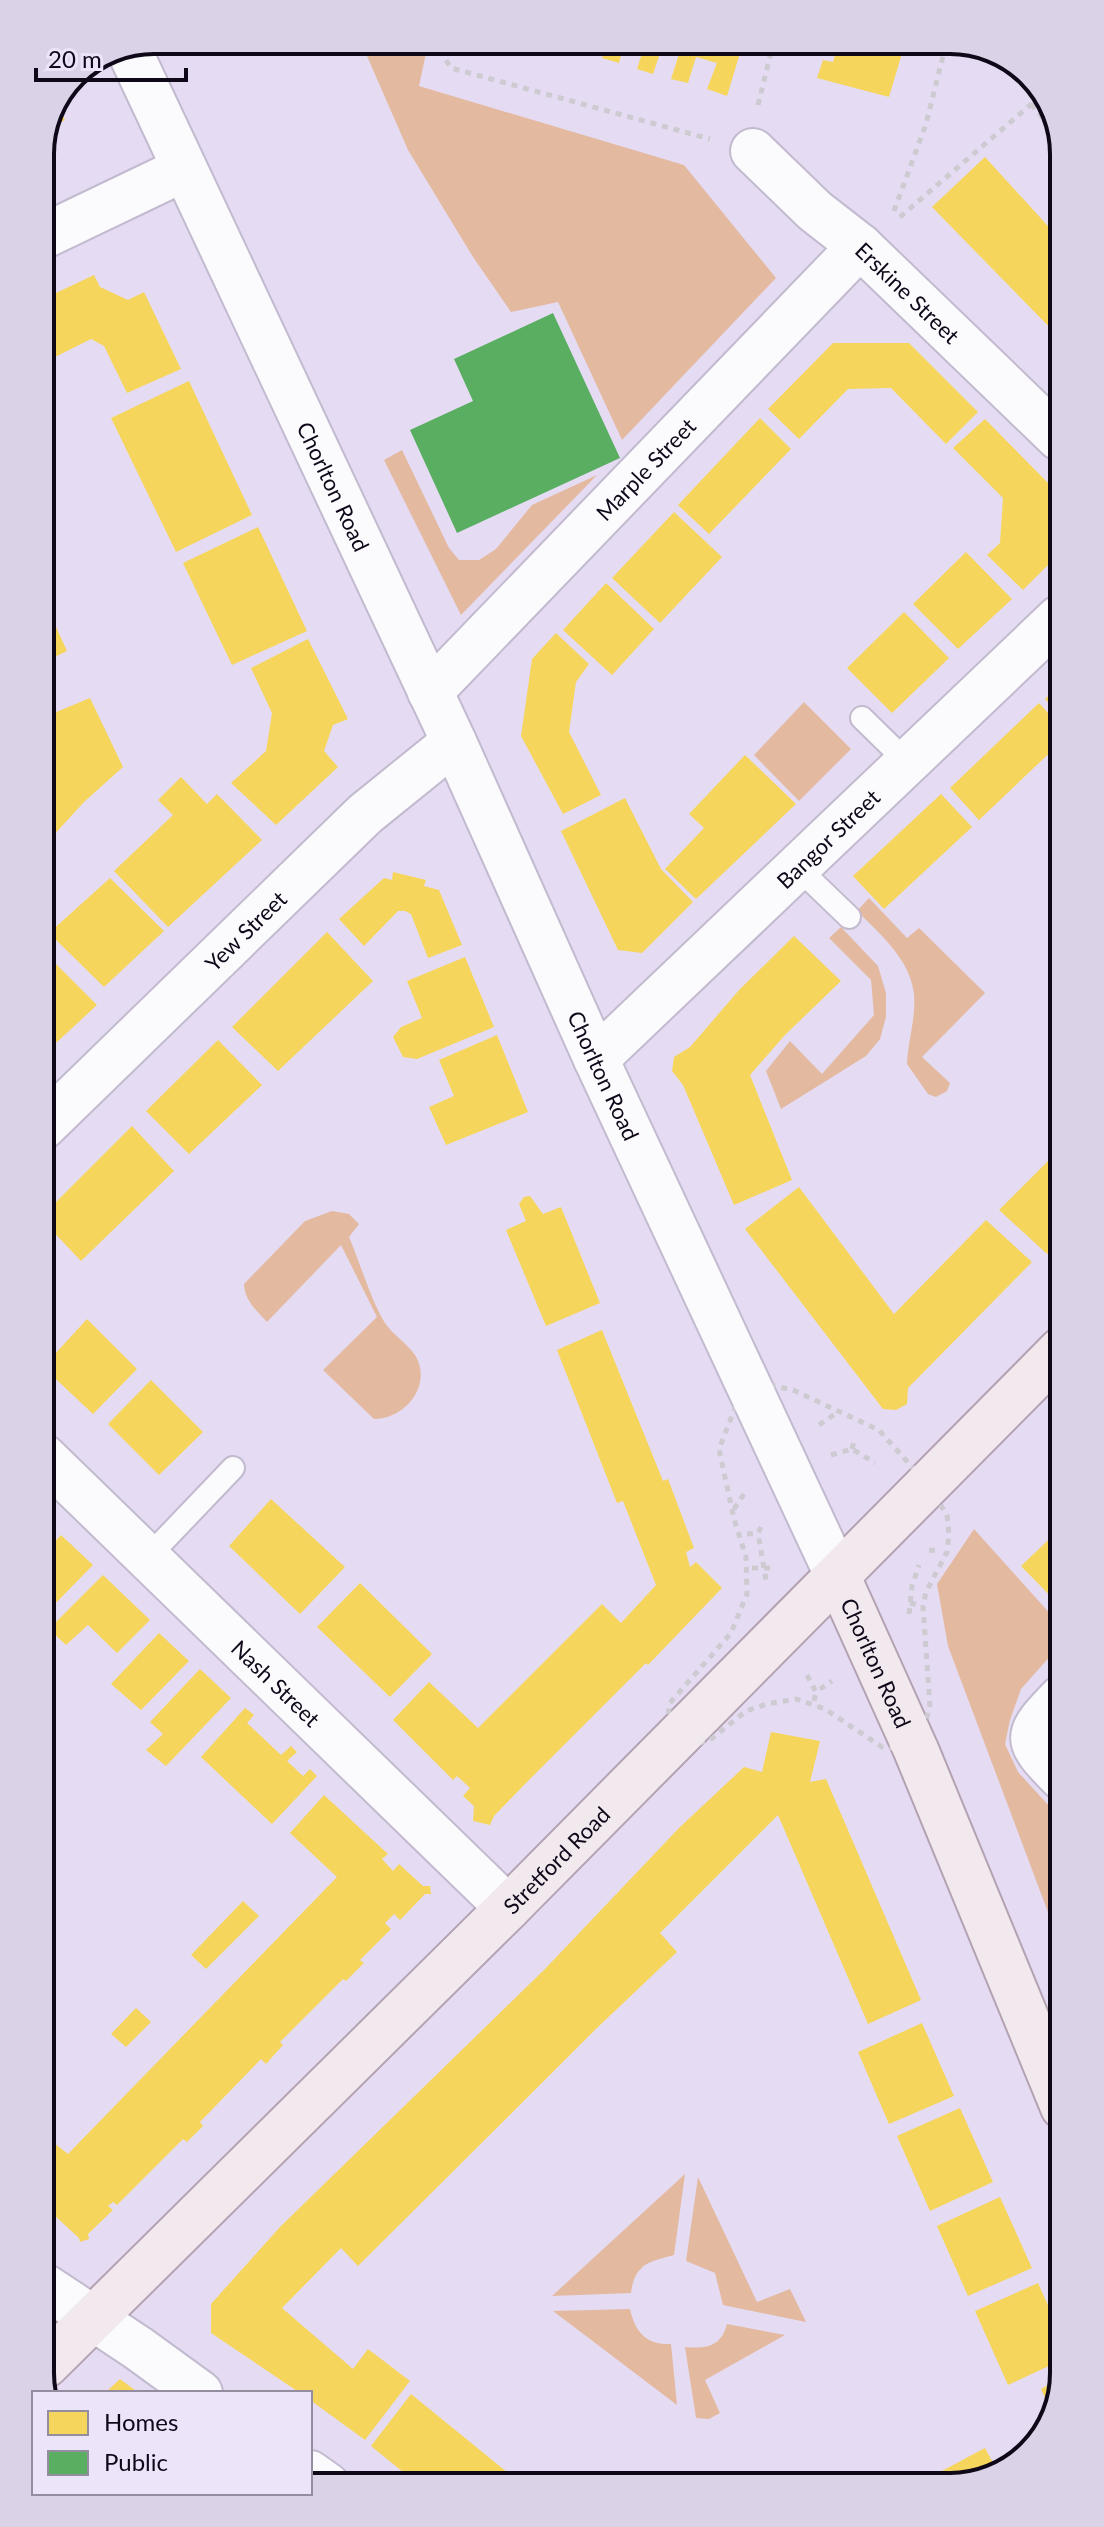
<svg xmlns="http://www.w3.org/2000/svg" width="1104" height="2527" viewBox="0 0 1104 2527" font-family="Lato,sans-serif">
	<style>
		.green { fill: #e3b9a0 }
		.homes { fill: #f6d55c }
		.public { fill: #5aae61 }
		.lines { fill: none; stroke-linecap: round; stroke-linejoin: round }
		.lane-casing { stroke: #c2bace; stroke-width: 26 }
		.street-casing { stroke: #c2bace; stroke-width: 48 }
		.secondary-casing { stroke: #c2bace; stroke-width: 48 }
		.primary-casing { stroke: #b4a2b2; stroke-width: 48 }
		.path { stroke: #cdcad1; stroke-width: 5; stroke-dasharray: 6 6; stroke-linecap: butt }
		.lane { stroke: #fbfafd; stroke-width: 22 }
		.street { stroke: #fbfafd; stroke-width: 44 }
		.secondary { stroke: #fbfafd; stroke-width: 44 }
		.primary { stroke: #f2e9ef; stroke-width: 44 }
		.labels { text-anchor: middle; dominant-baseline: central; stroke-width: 8; stroke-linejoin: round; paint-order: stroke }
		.street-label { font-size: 22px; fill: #0f0819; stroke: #ece4f9 }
		.rim { fill: none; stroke: #0f0819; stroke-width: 4 }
	</style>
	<rect width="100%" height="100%" fill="#e5dcf3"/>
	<!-- green -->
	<path class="green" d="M360 40H416L428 44 419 86 684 165 776 278 622 440 558 302 511 312 473 257 408 150Z
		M402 450 449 548 459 560H479L496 549 532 505 597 475 461 615 384 460Z
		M804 702 851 749 799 801 754 755Z
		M869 898 907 938 919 928 985 993 922 1057 950 1083 947 1091 936 1097 928 1094 907 1064C908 1041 916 1018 914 994 910 959 880 934 857 911Z
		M841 927 878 966 886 993V1017L880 1039 866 1056 781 1109 766 1071 790 1041 822 1074 874 1015 871 980 829 938Z
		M332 1211 349 1214 359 1224 349 1237C359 1260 372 1303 385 1323 393 1335 407 1343 415 1355 433 1384 406 1419 374 1419L323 1370 377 1317 341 1245 267 1322C256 1310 245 1301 244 1284L305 1221Z
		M974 1529 1062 1627V1643L1021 1689 1010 1720 1005 1744 1018 1772 1062 1820 1063 1952 948 1646 937 1584Z
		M685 2174 674 2255C648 2262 635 2264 631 2293L552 2296Z
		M698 2177 757 2302 790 2289 806 2322 723 2305 715 2273 686 2261Z
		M630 2309C635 2332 646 2345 671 2344L677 2405 553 2311Z
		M727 2324 785 2335 705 2380 720 2413 709 2419 696 2418 685 2347C706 2349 721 2347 727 2324Z"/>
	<!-- homes -->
	<path class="homes" d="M570 40H588L584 52 567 48Z
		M607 40H625L619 63 602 58Z
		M646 40H744L727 96 707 89 717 63 696 57 688 83 671 79 680 51 662 47 653 74 637 69Z
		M839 40H906L889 97 817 78 823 60 833 62Z
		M58 107 65 120 48 129 56 112Z
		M40 150 51 170 40 175Z
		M985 157 1058 237V336L932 207Z
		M94 275 100 287 128 300 144 292 181 369 127 393 104 346 91 339 41 364V300Z
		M833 343H909L978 412 946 444 891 388 848 389 799 439 768 409Z
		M189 381 252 515 176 552 111 418Z
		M760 418 791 449 709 534 678 505Z
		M985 419 1051 486 1055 522 1051 562 1023 590 987 555 1000 543 1003 498 953 448Z
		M674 512 722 557 660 623 612 578Z
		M258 527 307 631 232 665 183 563Z
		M966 552 1012 599 958 649 913 604Z
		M606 583 654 629 612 675 563 630Z
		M41 594 67 651 42 663V660Z
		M904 612 949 658 892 713 847 668Z
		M556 633 589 664 576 682 569 732 601 795 563 814 521 736 532 659Z
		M308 639 348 719 333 725 324 751 338 767 276 825 231 783 266 751 272 713 251 668Z
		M1059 685V713L1045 699Z
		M90 698 123 767 84 802 52 837 42 816V718Z
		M1039 703 1059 725 1060 743 979 820 950 788Z
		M745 755 796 804 696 899 665 869 704 828 689 814Z
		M181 777 207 804 217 794 262 840 168 927 114 871 173 815 158 800Z
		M941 794 972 827 884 909 853 876Z
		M625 798 661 869 693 902 642 953 618 950 561 831Z
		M393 872 426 880 424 886 439 890 462 945 428 958 411 914 405 911H398L364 946 339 919 384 878 392 880Z
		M110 878 164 931 104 987 49 933Z
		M327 932 373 981 278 1071 232 1027Z
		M794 936 841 981 785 1035 750 1075 792 1180 734 1205 683 1085 672 1071 674 1057 690 1047 740 989Z
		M465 957 494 1027 417 1059 403 1057 393 1037 401 1027 422 1018 407 981Z
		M51 959 97 1005 43 1055 42 967Z
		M497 1035 528 1112 446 1145 429 1107 454 1096 439 1060Z
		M218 1040 262 1085 189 1154 146 1111Z
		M132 1126 174 1171 81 1261 43 1221V1215Z
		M1061 1148V1239L1047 1254 999 1210Z
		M799 1187 894 1314 986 1220 1032 1262 908 1388 907 1404 896 1410 883 1409 745 1229Z
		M530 1196 543 1214 561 1207 600 1303 546 1326 506 1230 526 1221 519 1204 524 1197Z
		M87 1319 137 1369 93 1414 43 1367Z
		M602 1330 663 1481 668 1479 694 1548 686 1552 690 1567 696 1562 722 1588 648 1665 646 1663 525 1784 494 1816 490 1825 473 1821 474 1806 463 1796 470 1788 457 1776 453 1780 393 1720 429 1682 478 1728 602 1604 621 1623 656 1585 623 1501 617 1503 557 1350Z
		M151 1380 203 1432 159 1475 108 1424Z
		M271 1499 345 1567 300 1614 229 1546Z
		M1062 1527V1608L1021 1566Z
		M61 1535 93 1565 44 1615V1553Z
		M103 1575 150 1620 117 1653 88 1625 66 1645 49 1629Z
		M360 1583 432 1654 390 1697 317 1627Z
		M159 1633 189 1661 141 1710 111 1684Z
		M200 1669 231 1698 166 1766 146 1750 163 1734 150 1722Z
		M245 1708 254 1715 247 1723 281 1755 291 1746 297 1752 287 1761 303 1776 310 1769 317 1776 272 1824 201 1757Z
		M771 1732 820 1741 810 1782 826 1779 921 2000 868 2024 778 1815 660 1933 677 1952 598 2027 358 2266 341 2248 282 2308 353 2369 368 2349 410 2381 365 2440 310 2400V2393H300L211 2333V2304L280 2227 545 1969 679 1828 744 1767 762 1772Z
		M324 1795 388 1854 382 1859 393 1871 399 1864 423 1886H430L431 1894H425L400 1920 394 1914 385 1923 391 1929 360 1960 364 1963 346 1981 343 1979 280 2042 283 2045 266 2064 261 2059 200 2122 203 2126 187 2142 183 2139 117 2205 113 2202 108 2206 113 2210 88 2234 89 2239 80 2242 79 2238 53 2214 56 2210 52 2206 48 2210 46 2209 45 2136 68 2154 337 1877 290 1833Z
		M243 1901 259 1916 206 1969 191 1955Z
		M136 2008 151 2022 126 2047 111 2034Z
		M922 2023 954 2096 889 2124 858 2052Z
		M960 2108 993 2182 930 2211 897 2136Z
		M1000 2197 1032 2268 968 2296 937 2226Z
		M1038 2283 1064 2341V2359L1008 2385 975 2311Z
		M1063 2377 1054 2406 1052 2413 1041 2389Z
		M120 2379 139 2393H105Z
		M411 2394 513 2477 507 2484 419 2485 371 2446Z
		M985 2448 998 2472 987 2481H923Z"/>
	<!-- public -->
	<path class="public" d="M553 313 620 458 457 533 410 430 473 401 454 359Z"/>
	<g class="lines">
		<defs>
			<path id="lane" d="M862 718 907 762
				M797 867 849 917
				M148 1557 233 1468"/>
			<g id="street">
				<path id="s1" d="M753 151 815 211 860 246 1059 438"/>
				<path d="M40 238 184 169"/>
				<path id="s2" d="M430 692 860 246"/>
				<path id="s3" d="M596 1059 1059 618"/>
				<path id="s4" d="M43 1127 365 814 454 742"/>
				<path id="s5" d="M44 1457 508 1908"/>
				<path d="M1062 1697C1023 1737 1024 1739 1062 1778"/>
				<path d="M46 2287 138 2348 200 2393"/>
				<path d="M310 2473 327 2485"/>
			</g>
			<g id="secondary">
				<path id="s6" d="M129 50 454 742 596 1059 838 1577"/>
			</g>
			<g id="primary">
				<path id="s7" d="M838 1577 916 1750 1063 2107"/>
				<path id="s8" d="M46 2365 508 1908 1061 1350"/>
			</g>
		</defs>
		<!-- lane casing -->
		<use href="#lane" class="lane-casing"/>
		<!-- street casing -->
		<use href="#street" class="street-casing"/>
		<!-- secondary casing -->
		<use href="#secondary" class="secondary-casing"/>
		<!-- primary casing -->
		<use href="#primary" class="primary-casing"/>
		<!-- path -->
		<path class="path" d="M433 40 451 68 710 139
			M1031 104 1058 135
			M758 105 774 40
			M894 211 926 124 947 40
			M900 217 1042 95
			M746 1380 793 1390 879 1430 928 1485 947 1515 949 1535 947 1552 926 1592 923 1606 930 1707 916 1750 882 1747 825 1709 796 1699 767 1704 746 1711 709 1741 667 1748 669 1704 731 1633 747 1594 746 1557 734 1519 719 1449Z
			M819 1425 838 1412
			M852 1449 855 1438
			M831 1455 852 1449 875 1463
			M734 1509 746 1491
			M761 1527 758 1533 766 1580
			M747 1534 758 1533
			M929 1550 941 1551
			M752 1568H775
			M910 1603 919 1605
			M909 1614 912 1586 919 1565
			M807 1675 816 1692 832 1681
			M814 1701 816 1692"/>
		<!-- lane -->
		<use href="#lane" class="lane"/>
		<!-- street -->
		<use href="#street" class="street"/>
		<!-- secondary -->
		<use href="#secondary" class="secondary"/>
		<!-- primary -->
		<use href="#primary" class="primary"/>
	</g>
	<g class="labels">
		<!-- street labels -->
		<g class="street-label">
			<text stroke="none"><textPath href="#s1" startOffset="210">Erskine Street</textPath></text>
			<text stroke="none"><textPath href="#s2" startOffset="310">Marple Street</textPath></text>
			<text stroke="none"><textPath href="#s6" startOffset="482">Chorlton Road</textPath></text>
			<text stroke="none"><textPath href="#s3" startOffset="320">Bangor Street</textPath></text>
			<text stroke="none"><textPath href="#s4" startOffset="282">Yew Street</textPath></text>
			<text stroke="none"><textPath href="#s6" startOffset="1130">Chorlton Road</textPath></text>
			<text stroke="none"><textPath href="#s7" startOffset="94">Chorlton Road</textPath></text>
			<text stroke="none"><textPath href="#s5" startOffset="324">Nash Street</textPath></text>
			<text stroke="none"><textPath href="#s8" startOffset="718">Stretford Road</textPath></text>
		</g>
	</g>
	<!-- crop -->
	<path d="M0 0H1104V2527H0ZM154 54H950A100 100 0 0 1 1050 154V2373A100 100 0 0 1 950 2473H154A100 100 0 0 1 54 2373V154A100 100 0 0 1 154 54Z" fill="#dad2e7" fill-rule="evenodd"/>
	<path class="rim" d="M154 54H950A100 100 0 0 1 1050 154V2373A100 100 0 0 1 950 2473H154A100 100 0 0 1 54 2373V154A100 100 0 0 1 154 54Z"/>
	<!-- legend -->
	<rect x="32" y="2391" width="280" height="104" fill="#ece4f9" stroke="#948c9f" stroke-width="2"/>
	<rect x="48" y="2411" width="40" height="24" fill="#f6d55c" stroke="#948c9f" stroke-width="2"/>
	<text x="104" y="2431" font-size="24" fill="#0f0819">Homes</text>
	<rect x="48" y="2451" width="40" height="24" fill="#5aae61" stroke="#948c9f" stroke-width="2"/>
	<text x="104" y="2471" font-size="24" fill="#0f0819">Public</text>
	<!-- scale -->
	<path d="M36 68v12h150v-12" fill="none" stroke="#0f0819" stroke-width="4"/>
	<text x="48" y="68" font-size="24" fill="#0f0819" stroke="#ece4f9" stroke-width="6" paint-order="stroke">20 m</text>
</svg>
